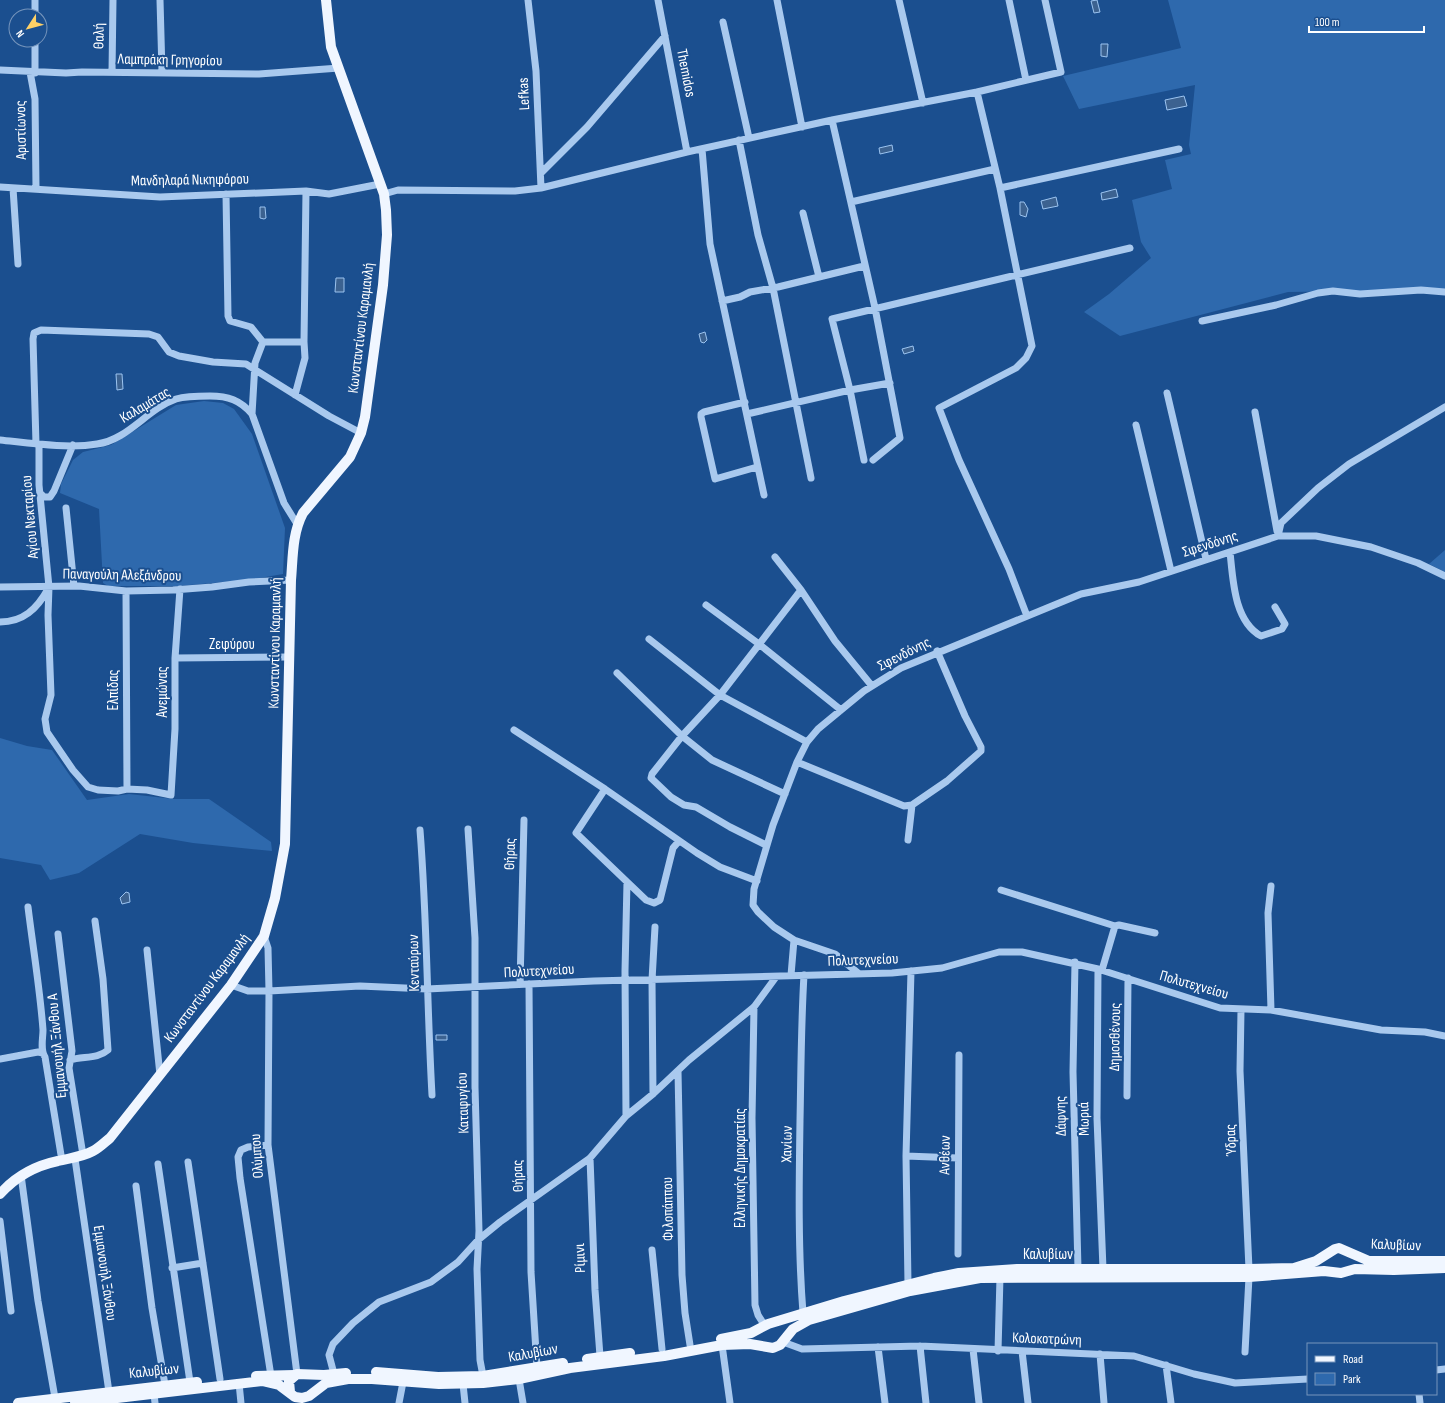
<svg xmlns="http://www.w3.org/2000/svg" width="1445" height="1403" viewBox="0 0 1445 1403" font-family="'Sofia Sans Condensed',sans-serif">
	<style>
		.green { fill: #2e69ad }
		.water { fill: #3c6290; stroke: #9cc4f0 }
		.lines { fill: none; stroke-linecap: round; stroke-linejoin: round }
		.minor { stroke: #a9c9ee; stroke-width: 7 }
		.major { stroke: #f0f6ff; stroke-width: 10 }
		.labels { text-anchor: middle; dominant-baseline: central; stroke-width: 4; stroke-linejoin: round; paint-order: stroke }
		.street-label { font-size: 15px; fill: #fff; stroke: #1b4f8f }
	</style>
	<rect width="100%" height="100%" fill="#1b4f8f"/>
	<!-- green -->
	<path class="green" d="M1168 0H1445V294L1431 290 1288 292 1120 336 1084 312 1109 294 1151 258 1141 242 1132 200 1172 189 1165 160 1191 154 1189 145 1195 85 1079 109 1063 76 1181 48Z
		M204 401 223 403 234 409 252 434 285 528 283 574 248 580 178 586H108L103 583 99 509 60 493 61 484 73 460 83 452 111 445 176 405Z
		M1445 550V572L1429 564Z
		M0 738 27 746 52 750 87 800 129 794 174 799H209L271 842 272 851 193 843 140 834 79 873 50 880 41 865 0 858Z"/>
	<!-- water -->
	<path class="water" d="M1097 0 1100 12 1094 13 1091 1Z
		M1101 44H1108L1107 57 1101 56Z
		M1184 96 1187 106 1167 110 1165 100Z
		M892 145 893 151 880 154 879 148Z
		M1116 189 1118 197 1102 200 1101 193Z
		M1056 197 1058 206 1043 209 1041 201Z
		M1020 202H1024L1028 209 1026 217 1020 215Z
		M260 207H265L266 218 264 219 260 218Z
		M336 278H344V292H335Z
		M705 332 707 340 704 343 701 342 699 334Z
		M913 346 914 351 904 354 902 349Z
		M116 374H122L123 389 117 390Z
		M126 892 129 893 130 902 122 904 120 898Z
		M436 1035H447V1040H436Z"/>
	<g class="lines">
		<!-- minor -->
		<path class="minor" d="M35 0V16
			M160 0 162 72
			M528 0 536 71 541 188
			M658 0 687 152
			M777 0 802 127
			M899 0 923 103
			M1009 0 1026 80
			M723 22 749 138
			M0 70 66 73 82 72 259 74 339 68
			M30 72 35 99 36 188
			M112 72 113 0
			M35 73V40
			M977 92 1000 188 1032 346 1026 358 1016 368 939 408 959 460 1009 569 1027 616
			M832 120 875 308 900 438 873 460
			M739 140 758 235 773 288 811 478
			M702 149 710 244 764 495
			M541 173 587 127 665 36
			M0 187 160 197 306 191 329 194 380 184
			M13 188 18 264
			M1000 188 1179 149
			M226 194 228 316 230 321 251 327 263 342H304L305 358 295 395
			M384 194 398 190 515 191 541 188 687 152 832 120 977 92 1061 72 1045 0
			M851 202 995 169
			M803 213 819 277 864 266
			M722 301 740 297 750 292 778 287 819 277
			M1202 321 1276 305 1318 293 1333 291 1360 294 1421 290 1445 292
			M304 342 306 191
			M1167 393 1206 559
			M745 402 704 412 701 414V417L715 479 757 467
			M1255 412 1277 531
			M252 414 255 363 263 342
			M747 414 850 390 890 383
			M1136 425 1171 571
			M0 440C29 443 68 449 97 444 128 440 147 409 176 399 186 396 200 396 210 396 228 396 240 400 252 414L284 503 297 524
			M36 444 33 339 34 333 41 330 149 334 158 337 169 352 179 356 213 362 246 364 329 416 361 433
			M39 444V485L49 587 48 615 51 695 45 719 47 732 73 770 88 787 98 790 118 791 127 789 147 790 171 795 175 729V658L180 589
			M864 460 850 390 832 319 1130 248
			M41 494 44 497H50L54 491 73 445
			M66 508 74 586
			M1278 536 1281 523 1318 488 1349 464 1445 407
			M1230 552C1233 580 1234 621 1261 636L1282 629 1285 624 1275 607
			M0 587 79 586 126 591 173 590 212 587 249 582 291 580
			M801 590 835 641 872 686
			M126 591 127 789
			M706 605 759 644 841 710
			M0 622C23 622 37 609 48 589
			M649 639 720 695 807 742
			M175 658 289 657
			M617 673 682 736 712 760 785 794
			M514 730 605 789
			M797 762 904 806 912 805
			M468 829 475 938V1087L479 1231 477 1269 480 1360 483 1376
			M420 830C427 918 427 1007 432 1095
			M908 840 912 805 947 781 981 751V747L965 716 937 651
			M679 841 673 848 660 900 654 903 646 900 576 833 605 789 697 853 720 867 757 881
			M766 845 730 827 696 807 684 805 671 797 651 778 652 774 682 736 720 695 801 590 775 557
			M1271 886 1268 913 1271 1010
			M1001 890 1115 926
			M28 907C33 948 40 989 43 1030 43 1038 40 1050 45 1057L62 1161
			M58 934 72 1051 69 1068 83 1155
			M264 936 268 948 269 991 268 1145 297 1374
			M794 940 835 954 858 973
			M147 950 160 1075
			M1075 962 1073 1072 1078 1269
			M1098 969 1097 1118 1103 1269
			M1102 970 1115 926 1119 925 1155 933
			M791 975 794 940 774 927 758 912 753 905 754 889 773 825 797 762 807 742 818 729 864 691 901 668 1081 594 1139 582 1278 536H1316L1371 547 1418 563 1445 576
			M520 984 524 820
			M529 984 531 1272 537 1368
			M231 985 248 991H269L360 986 427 989 594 981 892 973 942 968 999 952H1022L1098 969 1220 1008 1271 1010 1381 1030 1425 1032 1445 1036
			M754 1007 752 1118 755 1305 758 1315 765 1326
			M1241 1010 1240 1071 1249 1269
			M0 1059 38 1052 43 1053
			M70 1060C83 1056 98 1059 108 1050L103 979 95 921
			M678 1071 682 1275 685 1313 690 1345
			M653 1094 652 980 655 927
			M1127 1096 1128 978
			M626 1116 625 971 627 882
			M268 1145 248 1147 241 1150 238 1157 240 1178 271 1376
			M906 1156 958 1158
			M590 1158 595 1290 600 1356
			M75 1159 109 1392
			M188 1162 220 1379
			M158 1164 190 1382
			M21 1175 38 1301 55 1398
			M136 1186 152 1308 165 1385
			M0 1221 11 1311
			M652 1250 662 1349
			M958 1254 959 1055
			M172 1268 203 1263
			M908 1284 906 1156 911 971
			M803 1313C798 1250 799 1185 800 1121 801 1072 801 1024 804 975
			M783 1342 802 1349 920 1346 1134 1356 1194 1374 1235 1383 1308 1379
			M722 1345 730 1403
			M920 1346 926 1403
			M878 1347 885 1403
			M973 1349 979 1403
			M998 1351 1000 1277
			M1022 1351 1028 1403
			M1245 1352 1249 1277
			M1100 1354 1104 1403
			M1166 1365 1171 1403
			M1436 1370 1445 1369
			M334 1374 329 1355 333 1344 353 1323 379 1302 431 1282 458 1262 478 1240 500 1222 590 1158 626 1116 653 1094 689 1060 754 1007 776 977
			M519 1379 523 1403
			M239 1383 241 1403
			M463 1384 465 1403
			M154 1394 155 1403
			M1419 1394 1420 1403
			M399 1403 403 1382"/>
		<!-- major -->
		<path class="major" d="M0 1194C16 1176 34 1166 58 1161 70 1158 82 1157 93 1151 99 1148 105 1142 110 1138L231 985 264 936 275 898 285 844 291 580C293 557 292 534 303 513L350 457 361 433 365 417 383 285 387 235 386 210 384 194 331 47 326 0
			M721 1339 751 1333 768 1324 844 1301 934 1278 959 1273 1017 1269H1249L1294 1268 1316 1261 1335 1249 1339 1248 1369 1261H1445
			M587 1359 630 1353
			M376 1372 438 1377 483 1376 563 1363
			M256 1376 294 1375
			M290 1392 289 1381 297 1374 324 1375 346 1373
			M18 1403 197 1382
			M75 1403 262 1381 279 1385 295 1397 302 1398 309 1396 326 1383 348 1379H372L439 1384 483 1383 519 1379 570 1368 664 1356 722 1345 750 1344 773 1348 780 1345 793 1329 809 1320 910 1291 980 1278 1249 1277 1324 1271 1341 1273 1355 1269 1394 1270 1445 1268"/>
	</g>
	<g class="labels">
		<!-- street labels -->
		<g class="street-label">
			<text transform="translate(99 36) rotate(-89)">Θαλή</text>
			<text transform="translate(170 60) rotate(1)">Λαμπράκη Γρηγορίου</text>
			<text transform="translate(686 73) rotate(79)">Themidos</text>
			<text transform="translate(524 94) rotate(-93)">Lefkas</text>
			<text transform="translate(21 130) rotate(-91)">Αριστίωνος</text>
			<text transform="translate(190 180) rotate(-1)">Μανδηλαρά Νικηφόρου</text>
			<text transform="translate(361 328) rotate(-83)">Κωνσταντίνου Καραμανλή</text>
			<text transform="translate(145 405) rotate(-31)">Καλαμάτας</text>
			<text transform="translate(30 517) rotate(-95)">Αγίου Νεκταρίου</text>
			<text transform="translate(1210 544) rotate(-18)">Σφενδόνης</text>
			<text transform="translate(122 575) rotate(1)">Παναγούλη Αλεξάνδρου</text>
			<text transform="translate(275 643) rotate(-89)">Κωνσταντίνου Καραμανλή</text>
			<text x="232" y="644">Ζεφύρου</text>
			<text transform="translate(904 654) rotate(-27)">Σφενδόνης</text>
			<text transform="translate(113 690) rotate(-90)">Ελπίδας</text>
			<text transform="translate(162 692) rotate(-90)">Ανεμώνας</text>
			<text transform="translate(510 854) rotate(-88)">Θήρας</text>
			<text transform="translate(863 960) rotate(-2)">Πολυτεχνείου</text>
			<text transform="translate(414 963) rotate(-91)">Κενταύρων</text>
			<text transform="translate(539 971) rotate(-3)">Πολυτεχνείου</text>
			<text transform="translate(1194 985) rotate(16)">Πολυτεχνείου</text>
			<text transform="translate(207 988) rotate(-53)">Κωνσταντίνου Καραμανλή</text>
			<text transform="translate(1115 1037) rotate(-89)">Δημοσθένους</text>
			<text transform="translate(57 1046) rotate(-95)">Εμμανουήλ Ξάνθου Α</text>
			<text transform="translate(463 1103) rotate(-92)">Καταφυγίου</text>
			<text transform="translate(1061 1116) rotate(-91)">Δάφνης</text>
			<text transform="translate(1084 1119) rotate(-91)">Μωριά</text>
			<text transform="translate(1231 1140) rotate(-92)">Ύδρας</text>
			<text transform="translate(787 1144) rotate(-89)">Χανίων</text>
			<text transform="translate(945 1155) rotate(-89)">Ανθέων</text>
			<text transform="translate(257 1156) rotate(-94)">Ολύμπου</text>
			<text transform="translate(740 1168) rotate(-90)">Ελληνικής Δημοκρατίας</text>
			<text transform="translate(518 1176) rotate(-92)">Θήρας</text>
			<text transform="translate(668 1209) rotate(-91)">Φιλοπάππου</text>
			<text transform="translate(1396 1245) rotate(2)">Καλυβίων</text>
			<text x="1048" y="1254">Καλυβίων</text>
			<text transform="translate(580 1258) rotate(-92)">Ρίμινι</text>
			<text transform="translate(105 1273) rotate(82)">Εμμανουήλ Ξάνθου</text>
			<text transform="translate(1047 1339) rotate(2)">Κολοκοτρώνη</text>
			<text transform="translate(533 1353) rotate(-10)">Καλυβίων</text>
			<text transform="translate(154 1371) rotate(-6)">Καλυβίων</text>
		</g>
	</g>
	<!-- legend -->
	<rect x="1307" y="1343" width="130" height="52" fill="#1b4f8f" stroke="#7695bc"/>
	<rect x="1315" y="1356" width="20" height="6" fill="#f0f6ff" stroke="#7695bc"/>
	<text x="1343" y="1363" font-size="12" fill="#ffffff">Road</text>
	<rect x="1315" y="1373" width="20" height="12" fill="#2e69ad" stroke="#7695bc"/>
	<text x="1343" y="1383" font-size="12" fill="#ffffff">Park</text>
	<!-- north arrow -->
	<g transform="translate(28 28) rotate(234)"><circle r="19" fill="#1b4f8f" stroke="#7695bc"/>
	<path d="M0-3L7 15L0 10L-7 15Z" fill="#ffd166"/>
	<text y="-6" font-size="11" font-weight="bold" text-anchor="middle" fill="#ffffff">N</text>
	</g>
	<!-- scale -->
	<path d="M1309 26v6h115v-6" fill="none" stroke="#ffffff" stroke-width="2"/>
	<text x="1315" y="26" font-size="12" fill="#ffffff" stroke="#1b4f8f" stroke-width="3" paint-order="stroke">100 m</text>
</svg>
